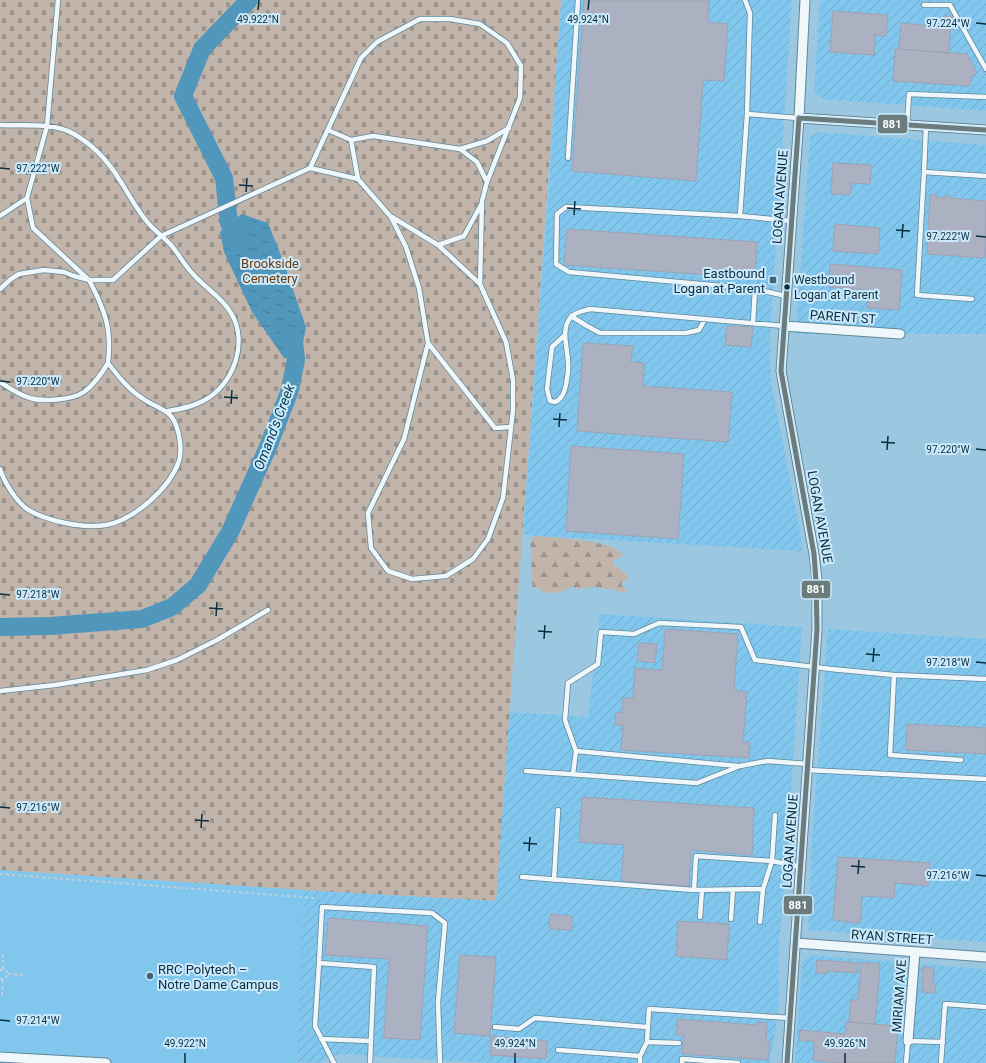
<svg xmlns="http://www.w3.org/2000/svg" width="986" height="1063" viewBox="0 0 986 1063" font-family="Roboto,sans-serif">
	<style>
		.built { fill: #81c6ed }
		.industrial { fill: url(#industrial-furrows) }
		.forest { fill: url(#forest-firs) }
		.cemetery { fill: url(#cemetery-stones) }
		.water { fill: url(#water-ripples) }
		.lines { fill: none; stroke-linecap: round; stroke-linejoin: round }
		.river { stroke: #5197bc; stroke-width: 18 }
		.building { fill: #acb1c2; stroke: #9ea3b4 }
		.service-casing { stroke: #60879a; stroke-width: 6 }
		.minor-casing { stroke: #60879a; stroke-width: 11 }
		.path { stroke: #c1d0d8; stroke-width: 2; stroke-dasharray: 3 3; stroke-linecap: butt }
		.service { stroke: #f0f7fa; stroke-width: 4.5 }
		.minor { stroke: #f0f7fa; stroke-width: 9 }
		.bus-1-casing { stroke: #cceafc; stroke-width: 8 }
		.bus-1 { stroke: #6c7c7c; stroke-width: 5 }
		.ticks { fill: none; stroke: #0a2e3f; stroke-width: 1.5 }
		.poi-dot { fill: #3d6477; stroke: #cceafc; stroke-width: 1.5 }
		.bus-dot { fill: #0a2e3f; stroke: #cceafc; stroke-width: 1.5 }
		.labels { text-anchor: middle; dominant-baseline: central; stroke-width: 4; stroke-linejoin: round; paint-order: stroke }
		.bus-label { font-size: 12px; fill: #0a2e3f; stroke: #cceafc; text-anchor: start }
		.street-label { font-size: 13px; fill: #0a2e3f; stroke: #cceafc }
		.park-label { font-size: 13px; fill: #6f390b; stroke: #cceafc }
		.poi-label { font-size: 13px; fill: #0a2e3f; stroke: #cceafc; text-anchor: end }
		.water-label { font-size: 14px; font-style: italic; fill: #02344a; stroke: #cceafc }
		.ticks-label { font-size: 10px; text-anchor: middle; fill: #0a2e3f; stroke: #cceafc; stroke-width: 4; stroke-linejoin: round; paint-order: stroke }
		.line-badge { stroke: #cceafc; stroke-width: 1.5 }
		.badge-label { font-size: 11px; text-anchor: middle; font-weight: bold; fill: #fff }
	</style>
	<defs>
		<pattern id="industrial-furrows" width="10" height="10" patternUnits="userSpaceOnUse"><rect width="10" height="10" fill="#81c6ed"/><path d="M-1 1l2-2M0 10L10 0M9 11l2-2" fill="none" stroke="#6eaacc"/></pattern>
		<pattern id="forest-firs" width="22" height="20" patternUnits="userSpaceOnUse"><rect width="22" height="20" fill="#c1b4aa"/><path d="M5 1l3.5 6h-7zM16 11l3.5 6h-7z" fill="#9b938c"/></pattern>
		<pattern id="cemetery-stones" width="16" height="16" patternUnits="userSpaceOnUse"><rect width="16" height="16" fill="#c1b4aa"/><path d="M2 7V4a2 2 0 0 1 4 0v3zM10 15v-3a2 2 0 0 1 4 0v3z" fill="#9b938c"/></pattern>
		<pattern id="water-ripples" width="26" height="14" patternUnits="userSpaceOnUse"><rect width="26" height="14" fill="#5197bc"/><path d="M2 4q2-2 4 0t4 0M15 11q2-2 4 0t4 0" fill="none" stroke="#417c9a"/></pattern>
	</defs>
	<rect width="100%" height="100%" fill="#9cc7e0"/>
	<!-- built -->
	<path class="built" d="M0 870 304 890 297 1063H0Z"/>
	<!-- industrial -->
	<path class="industrial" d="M561 0H792L770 332V352L771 382 801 537 802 551 523 535 550 168Z
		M820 0H986V111L822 99 814 91Z
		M818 132 986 145V334H796L810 136Z
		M600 614 802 627 788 840 779 944V1007L770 1063H492L381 1057 349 1054 333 1056 320 1063 297 1062 304 890 496 901 509 712 588 717Z
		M828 629 986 639V942L808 930 812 839Z
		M811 955 986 969V1063H795L802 962Z"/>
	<!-- forest -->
	<path class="forest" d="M534 536C554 538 612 539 623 555L613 561V564C618 569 625 570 628 578L626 581 622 582 621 584 626 590 624 593 611 589 592 587 580 589 571 587 559 593 543 592 541 589 533 588C530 573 533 558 530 543Z"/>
	<!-- cemetery -->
	<path class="cemetery" d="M0 0H561L496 901 304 890 0 870Z"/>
	<!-- water -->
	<path class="water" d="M242 214 268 223 282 258 306 327 301 353 296 359 284 358 252 312 224 252 220 232 229 223Z"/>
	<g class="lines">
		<!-- river -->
		<path class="river" d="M240 244 229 223 224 178 183 96 202 49 249 0
			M0 627 50 626 142 619 172 607 198 585 230 532 268 447 290 390 296 359 294 342 290 335"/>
	</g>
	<!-- building -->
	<path class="building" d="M584 0H709L708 22 728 24 724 81 703 80 696 181 572 171Z
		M833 11 888 15 886 36 875 35 874 55 830 52Z
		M944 16H953L958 26 950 31 949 53 899 49 901 23 943 27Z
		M895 49 967 54 977 73 971 76 970 86 893 81Z
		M833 163 871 165 870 184 851 183 850 195 831 194Z
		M930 195H937L936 197 945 198V196H951V198L986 201 985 258 927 254Z
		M835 224 880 228 878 254 833 251Z
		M567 229 757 242 755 278 564 265Z
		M830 264 902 270 899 310 867 308 869 290 829 287Z
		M727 326 753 327 751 347 725 345Z
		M583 343 633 346 631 362 644 363 643 386 732 392 728 442 577 431Z
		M571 446 684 454 678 539 566 531Z
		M665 629 738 634 734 688 737 689V691L747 692 743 742H750L749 758 621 750 623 725H615L616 712 622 713 623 698H633L635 668 662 670Z
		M639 643 657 644 655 663 637 661Z
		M907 724 986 728V754L906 750Z
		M582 797 754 808 752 855 691 850 689 886 621 881 624 845 579 842Z
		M838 857 930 863 928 886 895 883 894 898 862 896 860 923 833 920Z
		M550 914 572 916V930L549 929Z
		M328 918 428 926 420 1040 384 1038 389 959 325 955Z
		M678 921 729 924 727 960 676 956Z
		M460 955 496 957 490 1036 454 1033Z
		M817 960 858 963 857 973 827 971V974L816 973Z
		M861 962 880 964 875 1024 849 1022 851 1000H858Z
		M923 967 934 968 933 984H936L935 993 922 992Z
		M677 1019 756 1025V1022L767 1023 766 1041H770L768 1060 682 1054 684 1035H676Z
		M846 1022 898 1026 895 1063H843L813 1061 814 1041H799L800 1030 845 1034Z
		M491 1036 547 1041 546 1059 490 1055Z"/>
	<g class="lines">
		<defs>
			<path id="service" d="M745 0 750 13 747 114
				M924 5H950L986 69
				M0 125C24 126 53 122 74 134 93 145 108 161 119 179 129 194 137 211 149 224 157 233 168 240 175 250 181 258 186 267 193 274 205 288 222 297 231 313 249 343 233 386 203 401 192 407 180 409 168 411
				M907 125 909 94 986 97
				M926 126 924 172 986 176
				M328 130 351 140 358 179
				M351 140 373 136 460 149 477 162 487 182
				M460 149 487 141 509 128
				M568 158 578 0
				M924 172 917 295 972 299
				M27 198 47 126 58 0
				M0 216 27 198 33 228 89 280H113L161 236 310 168 361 58 377 42 420 19H450L480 24 507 43 521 66 520 98 487 182 482 201 480 284 506 342 513 380V410L503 498 488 539 473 559 446 576 412 579 388 571 371 548 368 513 404 439 428 343 419 288 406 247 391 217 358 179 310 168
				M740 216 566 207 557 214 556 264 569 272 755 289 786 296
				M392 217 438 245 464 236 482 203
				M792 221 740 216 747 114 799 118
				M438 245 480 284
				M0 289 11 279 19 274 44 270 64 272 74 276 89 280C105 310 112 329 108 363
				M571 316 587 326 600 333H686L699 330 705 319
				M753 323 755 289
				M565 335 552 347 547 389 550 401 555 402C562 399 564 393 566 385 567 378 569 370 568 363 568 349 560 329 571 317 575 312 584 311 590 309L784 326
				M428 343 495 428 511 427
				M0 382C9 388 19 395 30 398 43 402 72 400 84 392 94 385 102 373 108 363 118 376 128 389 142 398 155 408 170 408 176 425 180 435 182 451 179 461 170 488 134 520 106 525 84 529 46 521 27 509 16 501 4 482 0 469
				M894 675 890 755 961 760
				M0 691 55 685 147 670 177 660 217 640 268 610
				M576 751 565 720 568 683 598 664 601 632 634 634 659 623 741 627 755 660 831 669 894 675 986 679
				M807 770 986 779
				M526 771 697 783 740 766 767 761 808 764
				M573 774 576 751 738 766
				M522 877 694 890 763 889 772 861 801 867
				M554 880 558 810
				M694 890 696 856 772 861 775 815
				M700 917 702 890
				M731 919 733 889
				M760 922 763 889
				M319 963 322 907 432 913 445 923 438 1002 440 1063
				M495 1027 519 1029 535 1018 647 1027
				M321 1039 371 1041
				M647 1042 649 1009 791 1018
				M558 1050 640 1056V1063
				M640 1056 647 1042 679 1043
				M334 1063 315 1026 319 963 374 967 370 1063
				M682 1063V1059L738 1063
				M906 1063 908 1041 943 1042
				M941 1063 945 1004 986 1007"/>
			<path id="minor" d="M799 118 986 130
				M784 326 900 334
				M796 943 986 957
				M908 1041 915 952
				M0 1057 106 1063
				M787 1063 817 629V580L814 554 781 371 799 118 805 0"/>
		</defs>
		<!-- service casing -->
		<use href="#service" class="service-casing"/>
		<!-- minor casing -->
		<use href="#minor" class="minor-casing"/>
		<!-- path -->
		<path class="path" d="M0 874 315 898
			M3 969V954
			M0 970H6L8 974 5 979H0
			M8 974 23 975
			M2 995 3 979"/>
		<!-- service -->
		<use href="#service" class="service"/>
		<!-- minor -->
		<use href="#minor" class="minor"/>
		<defs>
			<path id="bus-1" d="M799 118 986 130
				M787 1063 817 629 816 582 814 554 781 371 799 118"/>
		</defs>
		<!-- bus-1 casing -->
		<use href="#bus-1" class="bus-1-casing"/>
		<!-- bus-1 -->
		<use href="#bus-1" class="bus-1"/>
	</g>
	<!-- ticks -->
	<path class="ticks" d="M258 10 259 0M588 10 589 0M976 23 986 24M0 168 10 169M239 185 253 186M246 192 247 178M567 208 581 209M574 215 575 201M896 230 910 231M976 236 986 237M902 238 903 224M0 381 10 382M224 397 238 398M231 404 232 390M553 419 567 420M559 427 560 413M881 442 895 443M976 449 986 450M887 450 888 436M0 594 10 595M209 608 223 609M216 616 217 602M538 631 552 632M544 639 545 625M866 654 880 655M873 662 874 648M976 662 986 663M0 807 10 808M195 820 209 821M201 828 202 814M523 843 537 844M529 851 530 837M851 866 865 867M858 874 859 860M976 875 986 876M0 1020 10 1021M185 1063V1053M515 1063V1053M845 1063V1053"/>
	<!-- markers -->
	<g class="poi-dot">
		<rect x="769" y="276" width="8" height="8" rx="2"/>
		<circle cx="150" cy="976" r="4"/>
	</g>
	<circle class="bus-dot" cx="787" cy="287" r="3.5"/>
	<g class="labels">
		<!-- bus labels -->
		<g class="bus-label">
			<text x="794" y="280">Westbound<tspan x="794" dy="15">Logan at Parent</tspan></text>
		</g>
		<!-- street labels -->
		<g class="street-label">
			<text transform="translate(780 197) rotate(-86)">LOGAN AVENUE</text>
			<text transform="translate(843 317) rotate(4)">PARENT ST</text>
			<text transform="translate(820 517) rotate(80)">LOGAN AVENUE</text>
			<text transform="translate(790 841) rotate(-86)">LOGAN AVENUE</text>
			<text transform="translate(892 937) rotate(4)">RYAN STREET</text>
			<text transform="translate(899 996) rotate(-86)">MIRIAM AVE</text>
		</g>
		<!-- park labels -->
		<g class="park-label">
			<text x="270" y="263">Brookside<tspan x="270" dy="15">Cemetery</tspan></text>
		</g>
		<!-- poi labels -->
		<g class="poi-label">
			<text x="765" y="273">Eastbound<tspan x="765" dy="15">Logan at Parent</tspan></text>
			<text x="158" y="969" text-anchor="start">RRC Polytech –<tspan x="158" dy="15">Notre Dame Campus</tspan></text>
		</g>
		<!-- water labels -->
		<g class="water-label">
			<text transform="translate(274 427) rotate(-69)">Omand's Creek</text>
		</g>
	</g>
	<g class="ticks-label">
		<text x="258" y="23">49.922°N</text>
		<text x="588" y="23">49.924°N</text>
		<text x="948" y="27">97.224°W</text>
		<text x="38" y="172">97.222°W</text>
		<text x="948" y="240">97.222°W</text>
		<text x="38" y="385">97.220°W</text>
		<text x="948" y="453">97.220°W</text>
		<text x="38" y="598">97.218°W</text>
		<text x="948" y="666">97.218°W</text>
		<text x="38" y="811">97.216°W</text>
		<text x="948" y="879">97.216°W</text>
		<text x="38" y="1024">97.214°W</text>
		<text x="185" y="1047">49.922°N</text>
		<text x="515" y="1047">49.924°N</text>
		<text x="845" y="1047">49.926°N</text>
	</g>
	<g class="line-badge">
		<rect x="877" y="114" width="31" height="20" rx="4" fill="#6c7c7c"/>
		<rect x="801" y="580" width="30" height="19" rx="4" fill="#6c7c7c"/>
		<rect x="783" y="895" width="30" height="20" rx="4" fill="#6c7c7c"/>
	</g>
	<g class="badge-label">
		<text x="892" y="128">881</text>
		<text x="816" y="593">881</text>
		<text x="798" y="909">881</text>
	</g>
</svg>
